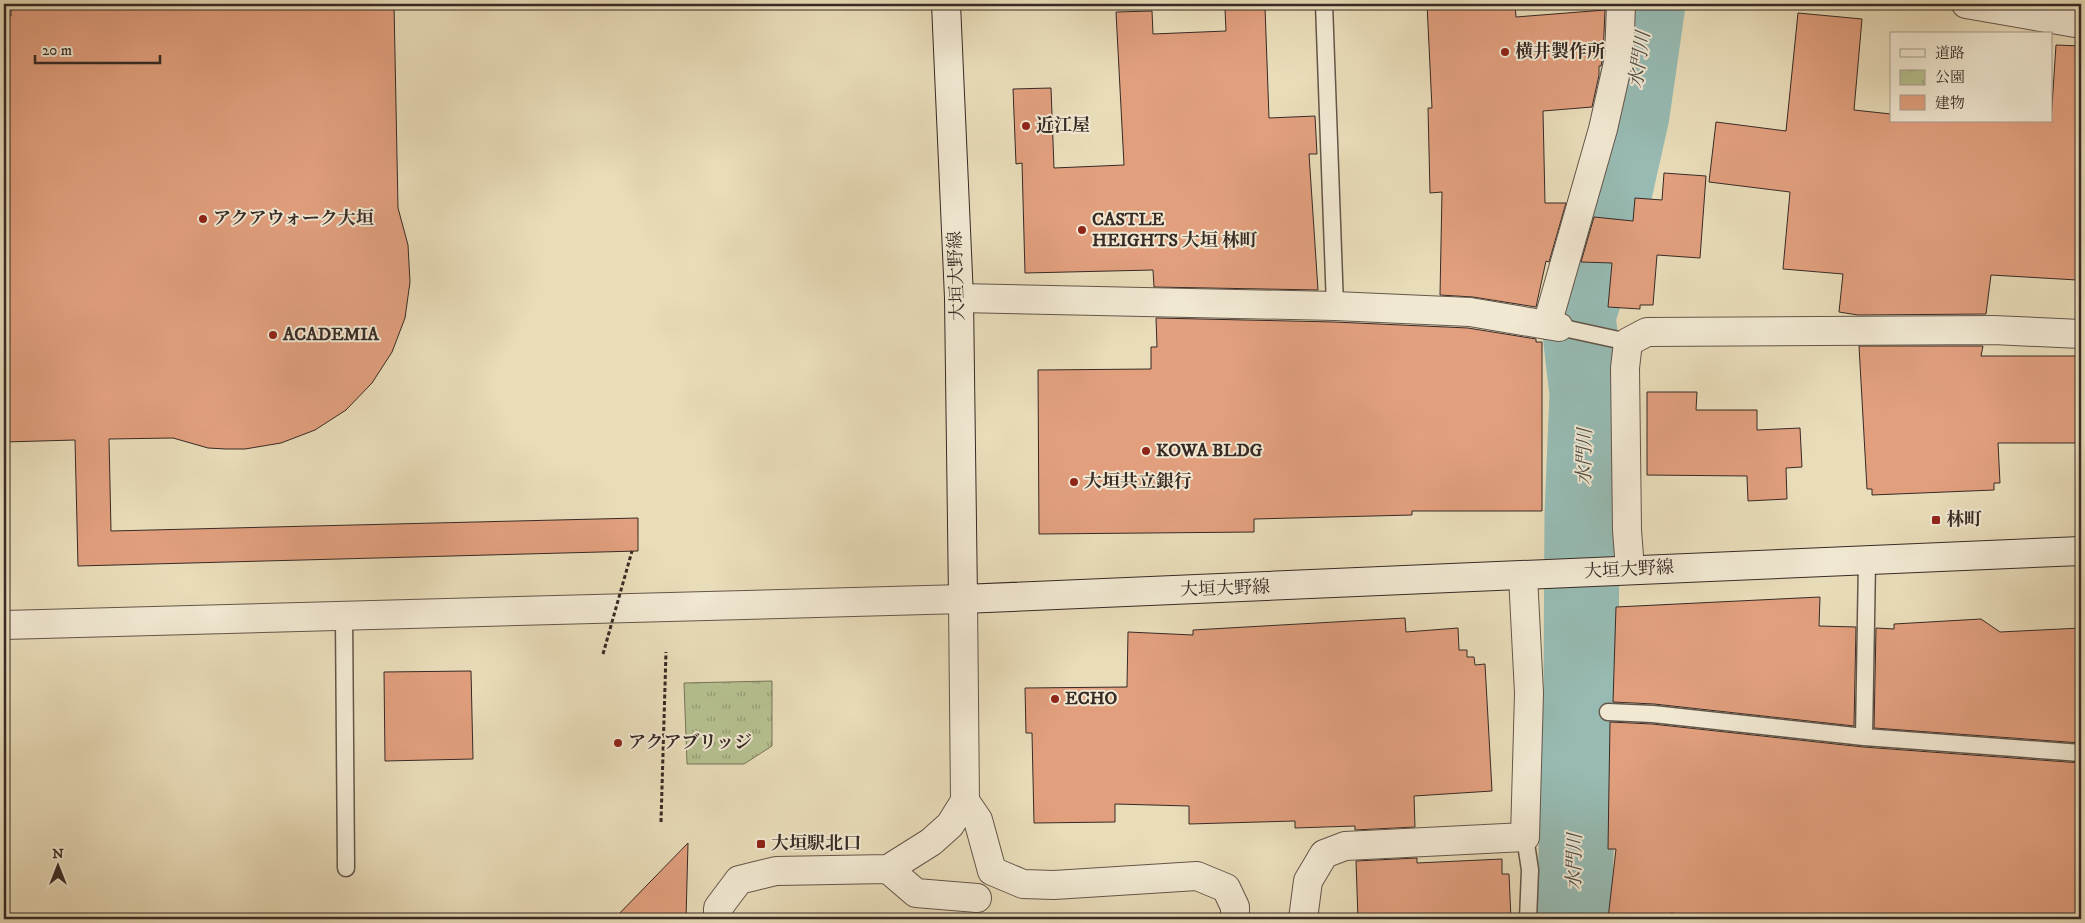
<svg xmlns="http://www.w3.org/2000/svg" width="2085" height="923" viewBox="0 0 2085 923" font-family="'IM FELL DW Pica','Noto Serif JP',serif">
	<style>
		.park { fill: url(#park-tufts); stroke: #76755a }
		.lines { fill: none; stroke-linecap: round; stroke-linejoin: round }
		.river { stroke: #97bbb3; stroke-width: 75 }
		.building { fill: #e19f7e; stroke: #372a25 }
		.lane-casing { stroke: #64564a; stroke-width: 19 }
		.street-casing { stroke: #64564a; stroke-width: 30 }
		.secondary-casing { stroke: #372a25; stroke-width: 30 }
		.path { stroke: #372a25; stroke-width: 3; stroke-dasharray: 4 2.5; stroke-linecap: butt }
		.lane { stroke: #f1e8d2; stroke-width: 16 }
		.street { stroke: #f1e8d2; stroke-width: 28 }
		.secondary { stroke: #f1e8d2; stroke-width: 28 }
		.path-bridge { stroke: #372a25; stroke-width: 3; stroke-dasharray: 4 2.5; stroke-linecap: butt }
		.poi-dot { fill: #8f2418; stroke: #f1e8d2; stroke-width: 2 }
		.labels { text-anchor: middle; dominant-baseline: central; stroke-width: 4; stroke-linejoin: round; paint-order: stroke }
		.poi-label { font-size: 18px; font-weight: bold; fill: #372a25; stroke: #f1e8d2; text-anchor: start }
		.street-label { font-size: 18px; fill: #372a25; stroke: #f1e8d2 }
		.water-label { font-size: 19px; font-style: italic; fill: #4f4e48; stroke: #f1e8d2 }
	</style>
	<defs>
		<pattern id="park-tufts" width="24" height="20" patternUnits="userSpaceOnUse" patternTransform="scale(1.25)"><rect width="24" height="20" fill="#b6c08f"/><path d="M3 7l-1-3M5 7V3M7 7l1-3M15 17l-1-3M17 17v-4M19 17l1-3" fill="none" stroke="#959c75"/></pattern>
	</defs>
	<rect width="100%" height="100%" fill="#e9dcb9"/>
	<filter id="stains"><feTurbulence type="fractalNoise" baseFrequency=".004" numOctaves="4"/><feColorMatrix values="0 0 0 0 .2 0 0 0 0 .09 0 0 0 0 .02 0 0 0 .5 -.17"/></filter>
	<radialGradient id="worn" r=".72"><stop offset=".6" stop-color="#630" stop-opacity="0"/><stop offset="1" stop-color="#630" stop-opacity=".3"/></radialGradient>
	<!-- park -->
	<path class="park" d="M772 681V746L744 764H687L684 683Z"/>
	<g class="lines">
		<!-- river -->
		<path class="river" d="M1574 919 1581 684 1582 514 1587 394 1578 316 1606 231 1632 115 1648 4"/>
	</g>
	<!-- building -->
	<path class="building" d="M11 4H394L398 208 408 245 410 282 405 318 392 352 372 383 346 410 315 430 281 443 245 449H226L208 448 173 438 109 439 111 531 638 518V551L78 566 75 440 4 442V16H11Z
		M1427 4H1515L1516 17 1605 10 1603 56 1601 66H1599V75L1592 107 1543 111 1545 203H1566L1549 262 1546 261 1536 307 1473 297 1440 295 1442 192 1430 193 1428 108H1432Z
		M1265 7 1269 118 1315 116 1317 154H1309L1318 290 1154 287 1153 270 1025 273 1022 163 1016 164 1013 89 1051 88 1054 168 1124 165 1116 12 1152 11 1153 34 1226 31 1225 9Z
		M1798 13 1862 19 1854 110 1891 114V121H2051L2056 45 2081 46V217L2077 280 1991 275 1986 314 1858 315 1839 312 1843 274 1783 269 1790 192 1709 182 1716 122 1786 131Z
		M1664 173 1706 176 1700 258 1657 255 1653 305H1640V309L1608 307 1612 263 1581 262 1594 217 1633 221 1635 198 1662 200Z
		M1156 318 1334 322 1468 328 1536 339V342H1542V511H1412V515L1254 519V532L1039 534 1038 370 1151 369V347H1157Z
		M1859 346H1983L1981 356H2081V443H1998L2000 483H1994V490L1872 495V489H1867Z
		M1647 392H1697L1696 410H1757V430L1800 428 1802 467 1786 468 1787 499 1748 501 1747 476 1647 475Z
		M1820 597 1819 626 1856 627 1854 726 1654 704 1613 702 1616 607Z
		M1405 618 1406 632 1458 628 1459 650H1467V657H1474L1475 665 1485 664 1492 791 1414 796 1415 827 1355 830V826L1295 828V821L1189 824V806L1115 804V822L1034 823 1032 733H1026L1025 688 1127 687 1128 632 1193 635V630Z
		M1981 619 2000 632 2081 628V743L1874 728 1876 628 1894 629V624Z
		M471 671 473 759 385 761 384 672Z
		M1610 722 1652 724 1863 747 2081 763V919H1715L1671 913 1670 919H1608L1616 849H1608Z
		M688 843 686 919H614Z
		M1417 858V863L1502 859V874H1509L1511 919H1471V915L1358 919 1356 861Z"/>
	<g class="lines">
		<defs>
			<path id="lane" d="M1324 4 1335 306
				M1559 327 1628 342
				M344 616 346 868
				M1608 712 1653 714 1864 737 2081 753
				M1864 737 1867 561
				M1525 837 1530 870 1528 919"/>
			<path id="street" d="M1966 4 2081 24
				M959 298 1335 306 1470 312 1559 327
				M1547 325 1603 129 1619 58 1621 4
				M1630 569 1627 530 1625 368 1628 342 1647 332 1993 330 2081 334
				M4 625 963 599 965 801 950 825 931 842 888 869 776 871 739 880 718 908V919
				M965 801 978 820 992 871 1023 884 1054 885 1197 876 1226 888 1235 907V919
				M888 869 916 893 977 898
				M1303 919 1308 881 1324 854 1345 846 1525 837 1529 693 1523 576"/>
			<path id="secondary" d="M946 4 959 298 963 599 2081 551"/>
		</defs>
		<!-- lane casing -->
		<use href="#lane" class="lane-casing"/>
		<!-- street casing -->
		<use href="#street" class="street-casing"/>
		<!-- secondary casing -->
		<use href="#secondary" class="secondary-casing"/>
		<!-- path -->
		<path class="path" d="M661 822 666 652"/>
		<!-- lane -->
		<use href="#lane" class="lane"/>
		<!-- street -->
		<use href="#street" class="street"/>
		<!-- secondary -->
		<use href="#secondary" class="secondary"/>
		<!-- path-bridge -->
		<path class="path-bridge" d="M603 654 632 551"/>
	</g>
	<!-- markers -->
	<g class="poi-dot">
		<circle cx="1505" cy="52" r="5"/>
		<circle cx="1026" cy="126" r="5"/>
		<circle cx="203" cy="219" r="5"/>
		<circle cx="1082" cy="230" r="5"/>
		<circle cx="273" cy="335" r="5"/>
		<circle cx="1146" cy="451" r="5"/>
		<circle cx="1074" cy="482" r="5"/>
		<rect x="1931" y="515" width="10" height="10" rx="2.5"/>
		<circle cx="1055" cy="699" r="5"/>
		<circle cx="618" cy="743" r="5"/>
		<rect x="756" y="839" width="10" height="10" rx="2.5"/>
	</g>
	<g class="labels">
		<!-- poi labels -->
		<g class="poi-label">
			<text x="1515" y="52">横井製作所</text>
			<text x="1036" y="126">近江屋</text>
			<text x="213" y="219">アクアウォーク大垣</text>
			<text x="1092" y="220">CASTLE<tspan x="1092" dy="21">HEIGHTS 大垣 林町</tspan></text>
			<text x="283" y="335">ACADEMIA</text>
			<text x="1156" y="451">KOWA BLDG</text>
			<text x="1084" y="482">大垣共立銀行</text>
			<text x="1946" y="520">林町</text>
			<text x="1065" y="699">ECHO</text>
			<text x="628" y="743">アクアブリッジ</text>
			<text x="771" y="844">大垣駅北口</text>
		</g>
		<!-- street labels -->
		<g class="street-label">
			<text transform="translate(957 276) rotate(-92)">大垣大野線</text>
			<text transform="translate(1629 570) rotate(-3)">大垣大野線</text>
			<text transform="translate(1225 589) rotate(-2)">大垣大野線</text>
		</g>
		<!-- water labels -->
		<g class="water-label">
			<text transform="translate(1640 60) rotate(-82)">水門川</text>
			<text transform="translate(1585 457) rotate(-89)">水門川</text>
			<text transform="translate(1575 862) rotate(-89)">水門川</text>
		</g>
	</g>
	<!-- margin -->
	<rect width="2085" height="923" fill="none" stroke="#e9dcb9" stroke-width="20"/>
	<rect x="5" y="5" width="2075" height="913" fill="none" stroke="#372a25" stroke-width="2.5"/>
	<rect x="10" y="10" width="2065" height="903" fill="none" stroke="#372a25"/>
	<!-- legend -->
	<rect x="1890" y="32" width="162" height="90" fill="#f1e8d2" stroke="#a79c8d"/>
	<rect x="1900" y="49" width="25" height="8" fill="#f1e8d2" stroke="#a79c8d"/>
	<text x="1935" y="58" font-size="15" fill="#372a25">道路</text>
	<rect x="1900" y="70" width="25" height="15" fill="url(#park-tufts)" stroke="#a79c8d"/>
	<text x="1935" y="82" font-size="15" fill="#372a25">公園</text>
	<rect x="1900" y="95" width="25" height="15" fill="#e19f7e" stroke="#a79c8d"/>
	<text x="1935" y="108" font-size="15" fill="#372a25">建物</text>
	<!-- north arrow -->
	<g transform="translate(58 866)" stroke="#f1e8d2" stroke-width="4" paint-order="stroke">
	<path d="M0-4L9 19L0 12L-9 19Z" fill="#372a25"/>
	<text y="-8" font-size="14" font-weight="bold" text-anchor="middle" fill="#372a25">N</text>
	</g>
	<!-- scale -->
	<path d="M35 55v8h125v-8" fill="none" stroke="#372a25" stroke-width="2.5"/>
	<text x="42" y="55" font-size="15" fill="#372a25" stroke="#f1e8d2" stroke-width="4" paint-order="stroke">20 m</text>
	<rect width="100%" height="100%" filter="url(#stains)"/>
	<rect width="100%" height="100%" fill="url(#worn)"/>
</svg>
